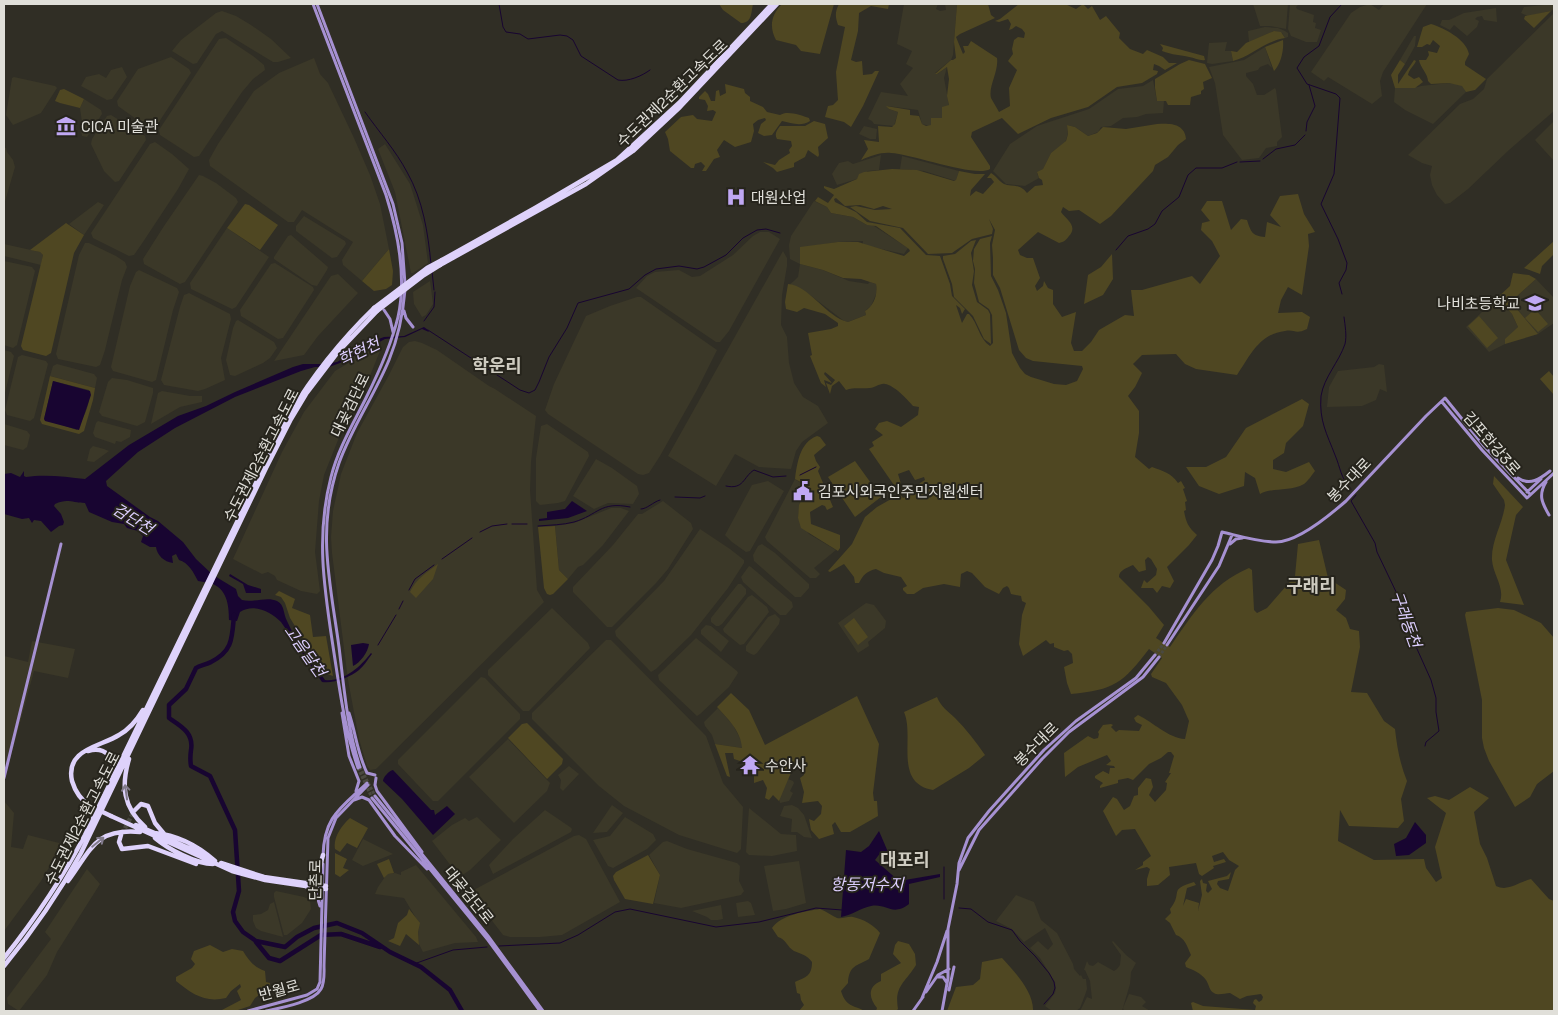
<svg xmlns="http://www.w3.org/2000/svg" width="1558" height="1015" viewBox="0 0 1558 1015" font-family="'Space Grotesk','Noto Sans KR',sans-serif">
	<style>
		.built { fill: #3b3828 }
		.green { fill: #4f4722; fill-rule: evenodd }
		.water { fill: #180531 }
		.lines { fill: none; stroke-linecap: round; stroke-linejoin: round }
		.stream { stroke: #180531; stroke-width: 1 }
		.river { stroke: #180531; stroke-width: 4.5 }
		.secondary-tunnel { stroke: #4a4940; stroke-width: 3; stroke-dasharray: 3 1.5; stroke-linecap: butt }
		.highway-tunnel { stroke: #4a4940; stroke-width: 4.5; stroke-dasharray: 4.5 2; stroke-linecap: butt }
		.secondary { stroke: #a691d2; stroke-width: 3 }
		.highway { stroke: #ded2fb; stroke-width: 4.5 }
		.highway-bridge { stroke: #ded2fb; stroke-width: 4.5 }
		.oneway { stroke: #827b8c }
		.labels { text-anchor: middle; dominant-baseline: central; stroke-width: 4; stroke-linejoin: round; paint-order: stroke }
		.street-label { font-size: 15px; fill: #e0dfd9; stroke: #26241c }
		.poi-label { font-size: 15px; fill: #e0dfd9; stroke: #26241c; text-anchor: start }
		.water-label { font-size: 16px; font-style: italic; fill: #dccefe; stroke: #26241c }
		.quarter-label { font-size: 18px; font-weight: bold; fill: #cecbc0; stroke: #26241c }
	</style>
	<rect width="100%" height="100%" fill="#302e25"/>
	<!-- built -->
	<path class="built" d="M904 4H938L936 9 940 11 946 10 945 4H957L953 55 951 60 935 73 937 74 947 67 944 78 949 105 942 118 930 126 922 124 918 110 887 106 889 109 898 112 894 126 874 124 872 121 868 119 881 92 908 96 900 84 913 68 906 64 912 51 897 44Z
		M1253 4H1288L1286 29 1270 26H1260Z
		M1290 4H1299L1296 7 1297 9 1314 15 1313 22 1316 23 1315 28 1321 30 1317 42H1306L1291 36 1288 29Z
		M1370 4 1379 10 1384 4H1427L1383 72 1380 81 1382 96 1372 104 1328 77 1324 81 1311 72 1351 13 1360 7Z
		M1554 4V9L1551 11 1528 16 1521 13 1524 7Z
		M1496 8 1497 22 1484 20 1482 16 1477 17 1475 19 1479 21 1477 27 1467 36 1454 25 1450 30 1440 25 1442 20H1449L1464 13Z
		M222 11 236 16 251 25 271 39 291 58 278 62H273L222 31 216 34 197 63 193 64 172 51 181 40 216 13Z
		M1554 13V111L1509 150 1468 189 1450 203 1445 204 1437 195 1432 185 1430 175 1432 166 1422 163 1408 155 1460 104 1473 99 1484 89 1487 79Z
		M1265 27 1278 28 1285 31 1288 33V37L1285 38 1282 33 1274 31 1249 42 1248 31Z
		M1414 36H1416L1415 46 1405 64 1400 60Z
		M226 38 253 56 264 65 265 70 253 79 242 92 199 156 194 157 160 135 159 130 219 39Z
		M1227 42 1225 51H1231L1233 61 1212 64 1207 63 1209 43Z
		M1265 47 1272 68 1268 64 1260 67 1258 70 1246 73V76L1253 84 1257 95H1264L1275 88 1276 90 1282 137 1277 142V146L1266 148 1259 158 1242 160 1223 135 1215 83 1209 67 1244 60Z
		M171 57 189 69 191 73 155 128 150 129 118 106 117 101 138 69Z
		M314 58 320 74 328 83 354 138 370 175 380 204 389 249 362 281 343 265 342 260 353 242 302 210 294 222H288L210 166 209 160 218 144 254 91 279 73Z
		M122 67 127 77 112 99 107 100 81 86 86 77 99 74 106 78 111 70Z
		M14 77 55 86 57 88 41 113 13 125 6 115 12 78Z
		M1153 80 1157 101H1164L1163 113 1146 114 1137 117 1123 118 1111 126 1101 127 1098 132 1088 136 1075 127 1067 125 1068 134 1065 143 1051 153 1043 169 1037 173 1039 178 1025 186 1006 184 993 171 1010 144 1037 126 1089 109 1118 89 1143 86Z
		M1449 83 1463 85 1466 92 1433 124 1405 110 1394 102 1395 88 1418 87 1421 86Z
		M84 99 101 110 102 114 87 137 82 136 81 130 83 129 80 108Z
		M111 115 145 136 146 140 119 181 115 182 104 171 91 144 92 139 107 116Z
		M1554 121V161L1535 140Z
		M864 126 877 129 876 139H870L859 134Z
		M155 142 172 154 189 169 178 189 143 242 134 255 129 256 93 238 91 233 150 144Z
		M385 144 410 184 423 225 428 263 413 273H411L395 192 378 149Z
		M4 148H6L7 152 13 160 15 167 4 205Z
		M881 155 879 170 868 171 857 179 837 185 832 174 839 163 848 161 853 164Z
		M902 156 959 171 956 181 924 171 900 169Z
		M199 175 203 176 216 183 236 198 238 202 185 282 180 284 144 264 143 259 164 226Z
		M814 201 827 207 831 213 853 217 867 225 871 224 908 248 904 254 863 245V241L838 242 800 248V264L823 270 849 281 868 284 870 282 876 284 877 292 871 306 865 311 866 315 848 322 844 321 810 295 790 284 794 281 798 277 800 264 790 259 789 245 791 236Z
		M98 202 104 205 84 235 69 224Z
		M304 216 345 241 346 244 337 257 332 258 296 231V226Z
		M227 228 269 257 236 307 232 309 191 289 190 283Z
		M760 232H769L780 239 729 331 720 342H716L636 288 647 276 655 272 679 270 692 277 700 276 733 255 753 236Z
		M291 235 328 267 327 270 317 286 312 285 274 259V257L288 236Z
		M85 243H89L116 256 125 262 127 267 122 280 105 350 100 365 96 367 58 359 56 354 79 255Z
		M4 244 40 252 43 255 41 265 4 256Z
		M783 251 787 258V266L782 295 781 325 787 337 789 363 794 383 803 397 818 406 828 423 802 442 796 451 791 469 759 467 735 454 716 486 668 456Z
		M4 261 32 267 35 271 17 345 13 348 4 345Z
		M275 263 313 287 314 290 283 338 278 339 241 316 240 310 271 264Z
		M139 270 177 288 179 292 173 310 156 380 152 382 113 371 111 367 130 286 136 272Z
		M338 274 358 293 318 336 304 355 274 361 331 276Z
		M1536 279 1554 298V323L1538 334 1516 308V297Z
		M430 281 433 304 426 315 422 317 414 304 413 292Z
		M189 293 230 314 231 319 221 358 225 380 205 389 198 391 164 385 161 380 180 307 184 295Z
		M641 297 717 350 696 392 660 456 649 473 643 475 638 474 548 414 545 410 554 384 586 316 610 306 637 297Z
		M1497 298 1512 314 1518 327 1505 341V344L1489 352 1466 327Z
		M238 320 274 342 277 348 270 358 263 363 235 376 230 375 226 360 233 328 236 321Z
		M415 341 422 343 437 350 489 386 495 389 536 416 531 462 530 490 537 590 544 602 376 769 370 770 367 766 359 739 348 680 332 553 331 537 333 511 341 474 357 433 389 375 403 347 409 342Z
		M381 344 380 351 365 388 338 440 324 475 319 501 315 552 320 591 317 594 301 591 277 580 275 576 268 572 262 574 233 559 282 452 304 412 335 371Z
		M4 350 11 352 14 356 4 397Z
		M22 355 46 361 48 364 34 418 30 421 7 415 5 410 18 357Z
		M57 364 94 374 97 378 95 388 50 376 53 366Z
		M1379 364 1384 365 1387 392 1380 389 1376 400 1362 406 1327 407 1329 387 1338 371 1374 367Z
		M112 378 127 380 153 388V393L145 422 137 426 102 416 99 412 108 382Z
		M162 391 190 396H202V402L180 407 151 424 158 393Z
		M98 421 131 430 130 437 121 442 116 441 115 444 95 437 93 433 96 423Z
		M4 424 27 431 30 435 27 447 23 450 4 445Z
		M547 424 588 452 589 456 565 501 558 503 540 505 536 501V458L541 426Z
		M93 446 104 449 109 451 94 462 87 461 90 449Z
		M596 459 612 468 637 486 639 494 633 504 608 503 594 509 573 496Z
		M795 479 807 487 800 502 798 518 809 534 836 550 814 568 820 574 816 578H810L767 541 765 537Z
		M768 481 784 491 750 551 746 552 732 542 725 535 752 485Z
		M663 501 691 523 693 529 668 569 656 583 612 627H607L573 592V587L613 545 638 514H642Z
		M611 508H621L629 511 603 545 583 565 578 567 568 579 559 570 555 526 574 523Z
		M700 529 730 549 744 560V563L728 588 691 635 656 669 651 672 616 636 615 631 664 581Z
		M762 544 775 553 809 584V588L801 597H795L754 561 753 555 758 546Z
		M749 566 751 567 792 602 793 607 786 615H780L743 582 741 577Z
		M738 584H741L746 589V594L722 624 719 626H716L711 622V618Z
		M752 595 767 607 769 612 744 644 740 645 724 632 723 629 748 597Z
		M866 603 874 605 886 621 885 628 868 642 869 646 858 653 838 623Z
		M552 608 588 643 590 648 529 711H523L488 675V670Z
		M775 614 780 619 779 624 757 653 754 655 751 654 746 651V646L768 617Z
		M706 625 711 626 729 641 721 652 701 634V630Z
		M696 638 737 671 738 673 729 687 700 714 697 716 659 680 658 675Z
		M606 640H611L706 736 723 783 743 807 741 849 737 853 679 835 624 806 599 786 532 719V713Z
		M32 641 75 649 68 678 34 671 4 781V656L28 662Z
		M481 677 485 678 520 714V719L438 801H433L398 764V760Z
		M718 708 733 725 742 742V748L715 744 712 735 705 726 704 722Z
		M508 739 550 783 547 791 514 823 469 777Z
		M569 766 579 774 563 791 560 788 561 780 558 775Z
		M788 779 793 781 794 783 790 791 793 793 789 801 780 803 779 799Z
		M4 801 14 813 11 847 23 849 28 835 63 844 41 881 4 931Z
		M612 805 623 813 607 832 593 833Z
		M792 805 798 808 804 815 812 838 804 837 797 832H791L792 819 780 816 784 806Z
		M749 808 781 834 796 835 797 851 772 856 749 855 746 852Z
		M545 810 570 827 572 829 571 832 493 874 489 865 513 839Z
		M477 817 501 840 470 870 464 874 458 875 432 841 452 825 465 818 469 821Z
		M625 817 653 834 656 840 647 849 613 868 608 866 593 840 610 836Z
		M579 835 586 839 620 902 562 935 540 937H510L503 935 470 892 574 836Z
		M363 839 393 854 363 866 352 860Z
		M667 841 687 849 737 863 740 866 739 881 744 891 741 895 681 908 654 903 660 875 649 855 663 842Z
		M799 861 806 903 786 909 773 911 764 866Z
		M416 865 476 937 478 942 455 943 423 952 419 944 418 932 419 923 404 898 375 894 378 887 387 874 395 873 401 875V872Z
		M87 869 100 884 57 952 47 975 19 1011 8 1004 7 998 51 939 45 932Z
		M276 891 304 897 310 900 311 909 302 923 287 935H284L274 897V893Z
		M1016 895 1034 902 1041 920 1057 933 1073 964 1074 969 1080 976 1081 975 1083 979H1086L1087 989 1085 995 1080 1008 1076 1011H1052L1045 1006 1055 993 1056 989 1055 982 1040 958 1030 948 1038 941 1048 950 1053 944 1045 928 1024 942 1012 929 996 921Z
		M748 901 751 903 755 915 738 917 736 903Z
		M274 902 282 933 283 937 261 931 256 928 253 921V915L261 914 268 910 270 904Z
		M721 905 723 919 718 920H711L707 917 692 911Z
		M1113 941 1126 955 1136 963 1131 972 1130 984 1122 1011H1080L1087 997 1092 999 1090 981 1085 970H1084L1087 961 1089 965 1093 966 1098 962 1114 971 1117 969 1120 965 1121 955 1112 942Z
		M1129 994 1141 997 1146 1002 1142 1006 1150 1011H1124L1123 1008Z"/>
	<!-- green -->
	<path class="green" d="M719 4H753C751 13 752 23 741 23L723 10Z
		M782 4H834L820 54 801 51 796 45 776 40C769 27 771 15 782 4Z
		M839 4H889L888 9 871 6 859 13 858 31 851 60 856 62 862 61 863 75 872 74 875 71H879L863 106 851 127 844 122 825 117 828 106 833 105 838 100 836 72 845 27 838 25C835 16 835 12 839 4Z
		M957 4H988L991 15 995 18 960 34 956 37 963 54 965 52 963 46H968L971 41 997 58C999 71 988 87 991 98 993 102 997 108 999 112L1010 106 1009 88 1017 70 1008 61 1013 54 1012 49 1014 40 1018 37 1024 38 1025 33 1022 29 1016 26 1012 29 1009 30 1011 24 1008 19 999 22 995 21 1000 19 1019 4H1065L1076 9 1083 4 1088 9 1092 6 1100 20 1106 16 1120 33 1119 38 1130 49 1143 54 1147 50 1163 57 1169 63H1177L1165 70 1159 66 1154 64 1153 70 1158 71 1157 74 1142 83 1117 87 1088 107 1051 118 1018 134 1002 118 972 132 971 137 990 166V169C976 178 912 154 891 153 881 152 871 156 861 160L868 149 864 140 879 142 878 126 892 127 895 124 898 112 889 109 886 106 910 110V115L919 116 922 124 926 126 931 125V118H942V107L949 105 947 96 949 79 947 67 937 74H935L951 60H953L956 58 954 42Z
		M1551 11 1534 28 1524 19 1525 16Z
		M1431 24C1444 28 1466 39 1469 54L1465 62V65L1486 79 1475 90 1466 92 1462 86 1449 83 1431 84 1428 81C1428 74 1420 67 1419 60H1426L1429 55 1428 51 1437 53 1440 46 1433 40 1430 45 1427 44 1422 47H1417L1423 27Z
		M1274 31 1281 32 1285 38C1265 41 1252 56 1233 61L1231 51 1237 52 1246 43Z
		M1283 40C1284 50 1281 64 1274 71L1265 47Z
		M1160 44 1204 56 1205 60C1200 61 1195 58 1189 57 1181 55 1172 55 1162 51L1163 48Z
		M1189 60 1205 64 1212 78 1203 82 1204 89 1201 91V94L1191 97 1190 105H1168L1166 101H1157L1155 88V79L1180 64Z
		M1400 60 1405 64 1398 75V84L1414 60 1416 61C1414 66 1409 69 1408 75L1414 79 1419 77 1423 82 1415 88H1395L1391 75Z
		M725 84 744 89 745 93 750 97V101L763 107 767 112 780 115C787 110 801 115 809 118L810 121C801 127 791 123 782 121L772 135 764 136 758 133 761 124 766 120 765 118 758 120 753 124 754 131 751 142 735 147 724 140 717 150 720 157 714 159 706 171H702L705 166 701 162 695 164 694 168H691L670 151 668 139 665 132 681 117 693 115 697 119 712 121 716 112 713 110 707 111 708 106 705 100 699 99V97L705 91 708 94 711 101H715L716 91 719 90 720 96 726 93Z
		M64 89 84 99 80 108 60 103 55 101 60 90Z
		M814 121 825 124 828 138 818 147 819 155 818 157 808 150 805 157 794 163V167L777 172 773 168 763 162 775 165 779 160 790 153 789 150 792 146 791 141 777 139C774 134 777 130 780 126H805Z
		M1157 124C1169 123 1185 123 1186 139L1178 145 1168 157 1155 165 1153 171 1111 216 1100 224 1079 210 1069 211 1063 207 1061 212C1067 220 1078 226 1069 236 1066 240 1064 242 1059 243L1038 232 1018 250 1020 255 1027 258H1033L1040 278 1035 286 1037 291 1043 286 1044 281 1048 288 1053 290V304L1062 317 1076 312 1071 343 1074 351H1082L1091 342 1099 330 1125 315 1134 316 1131 290H1142L1192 276 1200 284 1220 256 1212 241 1201 230 1202 223 1210 221 1201 210 1207 201H1222L1231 230 1241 219 1247 220C1251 232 1252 236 1265 237L1267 222 1281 227 1270 215 1280 196 1298 194 1304 214 1315 232 1308 234 1309 246 1302 295 1288 287 1281 300 1278 313 1302 312 1310 317 1307 329C1295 335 1295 329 1285 331 1259 334 1250 356 1237 375L1196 369 1185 364 1176 354 1142 355 1133 364 1142 373 1135 387 1128 396 1139 411V433L1135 457 1149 469 1152 467C1163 471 1171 473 1178 483L1181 481 1185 488 1183 489 1187 501 1185 502 1186 510 1184 511C1186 522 1188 527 1197 535L1189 545 1167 567 1174 581 1170 588 1162 586 1157 593 1153 588H1141L1144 580 1147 583 1156 575 1157 569 1151 559 1148 557 1145 560 1146 570 1139 572 1133 565C1127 568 1119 570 1119 577L1149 607 1164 625 1156 638 1170 647C1192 615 1211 584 1249 568L1252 570 1254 610 1257 613 1267 608 1295 576 1298 544 1319 540 1328 578 1346 590 1345 599 1336 610 1346 618 1350 629 1359 631 1360 647 1351 692 1367 693 1384 721 1395 729C1397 747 1400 764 1407 781L1401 799 1404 821 1398 828 1349 826 1340 810 1338 841 1374 860 1424 859 1426 868 1436 882 1442 878 1435 847 1446 813 1427 798 1435 796 1449 800 1470 787 1489 798 1474 812 1480 844 1487 858 1496 886C1508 892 1519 882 1531 879L1549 899 1554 901V1011H1193L1191 1003 1193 1002 1203 1006 1255 1010 1256 1006 1253 1003 1254 1000 1256 999 1259 1002 1262 1000 1263 997 1261 994 1247 996 1240 999 1230 993C1225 993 1218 996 1214 993 1209 991 1209 984 1206 980 1201 973 1193 970 1186 967L1185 963 1191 955C1187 946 1185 938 1176 935L1170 923 1165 919 1171 913 1170 909C1184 892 1167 890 1194 882L1196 885 1187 888 1183 906 1186 899 1199 903 1198 911 1202 895 1200 881 1202 879 1203 883 1207 884 1206 891 1208 893 1212 889 1208 881 1227 876 1231 872 1229 879 1218 881 1217 884 1220 888 1228 891 1235 870 1239 866 1229 860 1223 852 1212 856 1214 862 1224 859 1226 862 1213 866 1214 868 1202 876 1199 874 1196 863 1169 867 1170 875 1158 885 1147 886V879L1150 869 1147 867 1135 870 1143 865V862L1151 856 1135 829 1122 830 1116 836 1103 811 1113 797 1117 799 1124 810 1130 806 1134 796 1138 795V788L1146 778 1151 779 1153 787 1149 795 1155 802 1166 790 1167 783 1165 782 1171 773H1169L1174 756 1171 752H1168L1161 758 1149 764 1133 780 1128 778 1118 780V783L1100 788V786L1103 783 1095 778V776L1103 771 1109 774 1110 768H1115L1114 766 1106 765 1111 761 1107 755 1078 767 1065 777 1064 753 1088 736 1094 739 1098 738 1099 734 1098 732 1103 725 1111 724 1113 725 1111 727 1116 732 1119 730 1139 731 1142 725 1136 722 1134 718 1138 715C1153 722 1168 738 1185 739L1189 721 1182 705 1166 683 1152 677 1151 674 1162 658 1149 649C1123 683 1114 690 1071 694L1067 683 1064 667 1073 663 1072 654 1068 650 1064 651 1054 647V643L1050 644 1046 640 1023 656 1019 644 1022 615 1026 603 1022 601 1021 596 1011 594 1009 588 1007 586 1003 588 999 594 985 587 972 573 967 571 961 574 960 587 944 584 923 588 914 594H907L903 590V588L907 586 901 577 884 573 876 569C867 571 863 575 859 583H855L854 577 844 564 830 572 828 571 852 544 865 517 877 507 900 494 903 498 916 492 920 483 925 480 924 477 915 480 909 470 898 474 902 487 898 491 869 449 874 446 872 442 883 435 875 429 879 423 887 421 901 427 918 415 919 407 913 406C907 399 894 385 885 384 880 383 875 388 870 388 860 389 855 387 846 390L839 381 832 386 830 394 826 383 831 385 835 380 825 372 824 374 832 383 824 380 826 387 821 383 810 356 812 355 808 333 831 329 838 326V323L825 314 804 308 797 312 786 309 785 302 788 284C809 285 826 317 848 322L866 315 865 311C874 306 878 294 876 284L861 279 843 278 823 270 800 264V247L838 242H858L904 256 910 251 909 249 876 226 867 225 853 217 831 213 827 207 815 201 818 197 828 203 834 195 824 188V186L834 189 857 179 859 174 864 172 892 169 917 170 954 181 956 180 959 171 975 174H985L971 190 970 196 976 191 983 194 994 182 991 178H987L991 173C995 175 1000 182 1004 184 1011 187 1020 183 1027 193L1035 186 1043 185 1042 180 1039 178 1037 172 1043 169 1051 153 1066 141 1068 134 1067 125 1075 127 1088 136 1097 133 1103 127 1126 129ZM836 198 845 206 860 205 874 209 883 206 892 209 875 210 856 206 850 207 870 221 903 228 928 254 952 253 972 239 992 234 993 229 989 219 995 230 992 245 993 258V275L1000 288 1019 350 1026 358 1033 361 1082 366 1083 369 1077 381 1066 385 1054 384 1031 377 1025 374 1020 368 1012 353 1006 313 998 290 991 276 990 243 992 236 980 239 974 249 973 261 975 269 974 283 979 302 989 309 992 315 993 343 990 346C979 339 978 323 969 314H967L962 323 956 305 960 308 962 314 965 309 952 296 950 284 940 256 926 255 900 228 867 222 856 212 835 202 834 199Z
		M245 204 249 205 278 225 260 250 227 228Z
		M66 223 84 235 74 253 51 353 46 356 23 350 21 346 43 255 40 252 30 250Z
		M976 240 971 253 974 271 972 285 977 302 988 310 990 314 991 344 984 339 973 316 954 297 952 284 943 259V256L955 254 971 241Z
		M1554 241V254L1542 266 1540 274 1524 268Z
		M389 249 393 271 392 285 386 289 374 291 362 281Z
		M1112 254 1113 279 1103 295 1084 304 1088 275 1101 267Z
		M1513 273 1529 275 1536 279 1516 297V308L1538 334 1505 344V339L1518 327 1512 314 1497 298 1510 286Z
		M1535 309 1548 324 1538 332 1525 318Z
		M1479 316 1498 338 1487 348 1468 326Z
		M1549 371 1554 377V395L1540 379Z
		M50 376 95 388 93 400 84 431 79 434 42 424 40 420ZM53 381 89 390C91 405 83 418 77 430L44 419Z
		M1302 399 1309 404 1303 426 1286 443 1284 453 1273 460V469L1286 472 1309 462 1315 471C1312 475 1308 481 1304 484 1290 492 1273 487 1260 494L1255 478 1245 472 1244 486 1219 494 1199 486 1186 467H1206L1226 457 1246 428Z
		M817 436 820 437 826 445 814 455 816 461 820 467 818 471 833 507 827 510 825 506 822 505 810 512 811 524 840 535V548L838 551 801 528 798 518 799 505 807 488 806 485 795 479C797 463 800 442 817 436Z
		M855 461 881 497 855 517 828 477Z
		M1494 476 1523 507 1516 515 1506 560 1524 605 1500 602C1505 587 1493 575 1492 560 1491 541 1503 523 1505 505L1504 500 1493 484Z
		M555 526 559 570 568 579 553 594 550 595 547 594 544 588 538 527Z
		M438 564 433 579 416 598 410 592C416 579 427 572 438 564Z
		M279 591 295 599 292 608 310 615 313 637 326 636 333 676 327 674 323 668 314 657 290 618 285 603 281 597 275 595Z
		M1498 608 1514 610 1541 623 1554 638V771L1537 784 1530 797 1515 807 1489 761 1484 748 1482 738V700L1465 615 1466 612Z
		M854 618 868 637 858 645 844 626Z
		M731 693 749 710 765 745 857 696 879 744 873 793 874 801H877L878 816 850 832H841L835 822 832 825 834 834 819 839 811 830 809 819 814 821 821 814 822 806 818 801 802 803 804 792 800 778 804 775 802 760 798 759 796 761 779 801 773 795 769 800 765 798 767 788 763 780 754 783V773L757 769 753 759 740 761 734 759 733 753H725L730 777 727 776 715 744 742 748C741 731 727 718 717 707Z
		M937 697C941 707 948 711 955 718 966 729 976 742 985 755L969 768 933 790C893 783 915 737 904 712Z
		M527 723 563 759 562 764 547 779 508 738 522 724Z
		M350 818 368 828 357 848 347 843 340 852 335 849C333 838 341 826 350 818Z
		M335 853 347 859 343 868 349 870 340 877 335 874Z
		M648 855 660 875 653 904 625 899 614 880 613 876 616 872Z
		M389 859 394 873 388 874 384 878 377 864Z
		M409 909 420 923 418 932 419 945 406 934 400 946 388 941 394 938 398 923 407 915Z
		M820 909C826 911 832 916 837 918 843 919 848 916 853 917 863 919 874 925 880 933L869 959C857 966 849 965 848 983L841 991C846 1007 853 1005 865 1011H799L804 1005 801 1000 800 994 797 993 795 982C806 977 812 976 812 962 807 955 801 954 794 951 787 947 786 939 778 937L772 928C781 915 806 911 820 909Z
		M898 941 909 944 915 954 916 965C905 983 894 986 898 1009L896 1011H876L877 1008C869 998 867 987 881 981V974L901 963 893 954 895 945Z
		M210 945 223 952 232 949 243 951C249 961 254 967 265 971L266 982 270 983V987L255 998 250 1006 235 1011H220L241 1000 237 991 241 987 240 984 231 991 226 998C205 1003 192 994 176 981V977L192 968 195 964 191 959 194 951Z
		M1002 958C1014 971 1034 992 1033 1011H947L956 987 973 985 980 979 982 962Z"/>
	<!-- water -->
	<path class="water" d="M424 327 428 330 429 332 422 329 405 337 385 339 340 363 329 367H315L301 371 235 397 175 428 138 452 106 481 107 486 150 517 158 521 183 542 196 559 213 575 236 589 238 596 242 600C253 603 267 596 277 601 285 605 283 614 287 621 296 642 312 661 325 680 344 682 360 667 371 653L372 654C368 659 364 666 359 670 351 677 333 684 322 682L281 622C271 612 254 603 240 612L237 621 229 620C229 605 227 588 210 583 206 582 202 582 198 581 194 573 188 562 179 560L176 554 172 556 173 563C164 562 157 555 156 547H150L141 542 143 536 138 531 127 528 124 524 112 522 89 512 85 503C72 503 68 498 55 504L54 506 61 514 64 522 63 525 59 526 51 532 41 521 34 520 32 523 29 518 22 519 4 514V474L11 473 20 477 24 471V476L26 477C45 474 67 477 85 479L129 445 178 416 206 406 235 392 293 367 303 364H325L337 362 376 340 384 337 404 336Z
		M53 381 90 391 91 395 79 430 45 421 44 419Z
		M572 501 587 511 568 518 539 521V519L547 518V512L565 509Z
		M230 574 248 585 261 589V593H246L243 584 229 576Z
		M363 643 369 644C368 652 360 663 353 666L351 645Z
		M393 770 431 810H434L435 815 447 806 455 814 433 835 402 799 383 781C383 777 389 771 393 770Z
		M1415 822 1426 835V843L1409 855 1396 856 1394 844 1406 838Z
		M879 831 888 852H881L875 860 899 881 940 874V877L909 884V904C892 917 887 903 871 906 861 908 852 915 841 917L846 850 861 852 869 846Z"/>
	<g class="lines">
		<!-- stream -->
		<path class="stream" d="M499 4 503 27 506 32 520 34 528 39 560 35 567 36 573 40 581 56 618 80C628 82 642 76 650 70
			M1342 4 1330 17 1319 46 1304 57 1297 68 1307 84 1336 94 1340 98 1334 174 1321 204 1338 239 1347 263 1346 270 1339 283 1342 294
			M365 112C379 132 396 151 407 172 423 200 428 233 431 264
			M1306 131 1307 122 1315 106 1309 85
			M1263 159 1276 149 1295 145 1305 135
			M1240 162 1260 161
			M1116 250 1128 236 1148 229 1155 224 1162 211 1179 197 1188 175 1196 168H1222L1237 162
			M432 271 434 290
			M1344 317C1345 325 1347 336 1345 344 1339 362 1324 377 1321 396 1319 421 1327 434 1335 455 1341 469 1340 477 1351 489
			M424 321 434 307 435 292
			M428 330 520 390 529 393 535 390 539 382 549 357 567 328 578 303 629 289 645 275 656 269 679 266 697 269 704 267 726 255 743 238 757 230 766 229 780 233
			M800 475 816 467
			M726 486C744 490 743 477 754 470L773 477 786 476
			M1356 495 1351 501 1375 543 1377 552 1399 598 1404 620 1431 680 1436 698V712L1439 731 1426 742 1425 746
			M675 497 700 498 705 496
			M641 509C647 509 653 502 660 500
			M512 524H527
			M538 526C550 525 563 525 574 522 598 515 600 501 630 507
			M480 532 492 526 507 524
			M442 559 472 538
			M409 590 415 579 434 565
			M399 609 403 601
			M378 645 396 615
			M944 899V867
			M959 908 971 909 988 922 1012 930 1020 941 1035 956 1049 973 1054 982 1055 988 1053 994 1044 1004
			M499 946 560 943 578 935 615 912 630 909 716 927 759 922 816 908 842 910
			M414 964 453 950 487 947"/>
		<!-- river -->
		<path class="river" d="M234 615C232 638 233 651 211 662 206 665 200 665 196 668L186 689 169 705V718C181 726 194 733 191 750 190 757 190 760 191 766L210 776 235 830 239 891 233 912 235 921 243 932 256 941 285 947 297 937 314 928 337 923 362 933 390 952 421 967 450 990 462 1011
			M256 942 269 958 280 961 321 935 341 934 380 947"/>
		<!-- secondary-tunnel -->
		<path class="secondary-tunnel" d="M1155 655 1164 643
			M1159 657 1167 645
			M360 767 375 796
			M358 768 372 798"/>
		<!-- highway-tunnel -->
		<path class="highway-tunnel" d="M122 834 134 811"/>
		<!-- secondary -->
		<path class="secondary" d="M313 4 386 195C398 233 407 277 398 317 391 346 379 372 366 398 353 424 338 449 331 477 315 538 325 593 334 653 340 692 345 731 358 768
			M317 4 393 204 402 243 405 284
			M384 310 390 319 393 332
			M404 311 406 318 413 327
			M1442 402 1482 450 1527 498 1554 473
			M1518 478C1530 486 1540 479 1550 471
			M1546 482C1538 495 1542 503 1549 515
			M1527 492 1541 479
			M1230 544 1236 539 1242 538
			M1164 643 1212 560 1218 546 1222 532C1239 536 1258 542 1276 542 1297 542 1330 515 1346 501L1426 416 1445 398 1484 446 1529 493
			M1167 645 1219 566 1232 535
			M342 713 349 756 359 781 356 791
			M349 713C356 734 357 752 367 773L375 775
			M360 767C347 728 344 687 339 647 330 581 316 529 339 463 352 427 374 396 389 360 398 338 403 314 405 290
			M4 778 61 544
			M376 778 375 785 377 791 422 852
			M375 796 488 936 543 1011
			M372 798 488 940 540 1011
			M354 800 362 797 369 800 395 836 427 869
			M323 856C324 816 341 808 367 783
			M959 870 979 830 1042 759 1069 732 1143 677 1159 657
			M307 888 316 893 320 906
			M938 977H943L947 983
			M949 990 954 967
			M926 992 938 975 949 969
			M922 998 937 962 947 931
			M248 1011 307 995 317 989 320 982 323 864
			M266 1011C280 1008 314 1002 321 989 325 982 324 973 324 965L328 838 336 818 368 785
			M913 1011 923 997
			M942 1011 948 978V929L957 884 959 863 968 838 989 811 1044 750 1076 721 1136 678 1155 655"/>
		<!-- highway -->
		<path class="highway" d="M442 260 535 208 617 160 679 103 772 4
			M440 265 586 184 633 151 680 107 777 4
			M88 751C105 746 117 758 112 775
			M129 759C121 786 123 807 145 827
			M90 806C81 800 75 791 72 781 65 749 100 747 119 735 130 729 137 720 143 710
			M134 811 141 804 148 806 155 823 165 835
			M111 816 232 871 265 880 326 889
			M136 825 157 834
			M154 833C177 835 197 845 215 861
			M121 835 119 842 122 849 148 846 196 864
			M159 835 207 856
			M155 838C168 849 196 864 213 864
			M221 863 264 877 326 886
			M68 881C91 850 95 828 140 832
			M308 882C322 878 319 867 323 855
			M4 958C35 919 62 879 85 835L289 415C313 375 341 340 374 308
			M4 966C33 931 59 893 81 853L266 468 291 419 306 394 338 352 377 311"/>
		<!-- highway-bridge -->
		<path class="highway-bridge" d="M374 308 427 268 442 260
			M377 311 424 275 440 265
			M90 806 111 816"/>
	</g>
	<!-- one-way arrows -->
	<defs><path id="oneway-shaft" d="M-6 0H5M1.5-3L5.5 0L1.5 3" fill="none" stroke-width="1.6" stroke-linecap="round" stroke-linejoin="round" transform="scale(1.25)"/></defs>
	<g class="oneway">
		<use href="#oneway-shaft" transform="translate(126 792) rotate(-98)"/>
		<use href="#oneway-shaft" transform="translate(98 842) rotate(-39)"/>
	</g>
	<!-- icons -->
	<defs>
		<symbol id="museum-bare" viewBox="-9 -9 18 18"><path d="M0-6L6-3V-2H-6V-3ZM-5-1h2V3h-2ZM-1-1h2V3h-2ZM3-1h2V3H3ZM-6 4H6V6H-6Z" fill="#c0a8f3" stroke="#26241c" stroke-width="2.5" paint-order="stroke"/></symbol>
		<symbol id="hospital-bare" viewBox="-9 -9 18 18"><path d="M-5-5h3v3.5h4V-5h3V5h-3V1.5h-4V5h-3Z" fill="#c0a8f3" stroke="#26241c" stroke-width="2.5" paint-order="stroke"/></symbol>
		<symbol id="school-bare" viewBox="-9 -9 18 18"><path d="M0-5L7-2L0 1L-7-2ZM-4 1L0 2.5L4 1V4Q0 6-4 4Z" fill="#c0a8f3" stroke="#26241c" stroke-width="2.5" paint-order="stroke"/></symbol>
		<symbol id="civic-bare" viewBox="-9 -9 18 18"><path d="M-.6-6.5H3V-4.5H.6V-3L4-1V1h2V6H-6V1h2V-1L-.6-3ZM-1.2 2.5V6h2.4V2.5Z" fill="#c0a8f3" stroke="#26241c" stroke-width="2.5" paint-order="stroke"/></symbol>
		<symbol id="temple-bare" viewBox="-9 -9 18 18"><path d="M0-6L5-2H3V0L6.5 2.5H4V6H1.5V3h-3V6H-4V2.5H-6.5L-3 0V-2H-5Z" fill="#c0a8f3" stroke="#26241c" stroke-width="2.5" paint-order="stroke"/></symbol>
	</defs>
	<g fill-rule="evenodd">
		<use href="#museum-bare" x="52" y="112" width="28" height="28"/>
		<use href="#hospital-bare" x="722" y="183" width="28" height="28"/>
		<use href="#school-bare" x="1521" y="289" width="28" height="28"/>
		<use href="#civic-bare" x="789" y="477" width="28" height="28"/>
		<use href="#temple-bare" x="736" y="751" width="28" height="28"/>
	</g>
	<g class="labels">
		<!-- street labels -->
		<g class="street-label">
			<text transform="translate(672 93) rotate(-44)">수도권제2순환고속도로</text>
			<text transform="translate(350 405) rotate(-64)">대곶검단로</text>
			<text transform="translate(1492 443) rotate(49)">김포한강3로</text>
			<text transform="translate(261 455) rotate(-63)">수도권제2순환고속도로</text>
			<text transform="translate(1349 480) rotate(-46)">봉수대로</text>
			<text transform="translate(1036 744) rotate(-45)">봉수대로</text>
			<text transform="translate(82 818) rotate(-63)">수도권제2순환고속도로</text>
			<text transform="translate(315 880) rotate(-89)">단촌로</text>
			<text transform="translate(469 895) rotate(51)">대곶검단로</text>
			<text transform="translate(279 990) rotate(-16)">반월로</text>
		</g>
		<!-- poi labels -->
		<g class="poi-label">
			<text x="81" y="126">CICA 미술관</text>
			<text x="751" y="197">대원산업</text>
			<text x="1520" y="303" text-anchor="end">나비초등학교</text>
			<text x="818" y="491">김포시외국인주민지원센터</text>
			<text x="765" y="765">수안사</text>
		</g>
		<!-- water labels -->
		<g class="water-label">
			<text transform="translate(359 352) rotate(-26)">학현천</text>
			<text transform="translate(133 519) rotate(32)">검단천</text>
			<text transform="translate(1406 619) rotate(70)">구래동천</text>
			<text transform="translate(305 651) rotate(55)">고음달천</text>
			<text x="867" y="884">항동저수지</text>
		</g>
		<!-- quarter labels -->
		<g class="quarter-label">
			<text x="497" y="365">학운리</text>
			<text x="1311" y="585">구래리</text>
			<text x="905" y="859">대포리</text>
		</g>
	</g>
	<!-- border -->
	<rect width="1558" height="1015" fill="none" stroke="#e0dfd9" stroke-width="10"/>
</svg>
